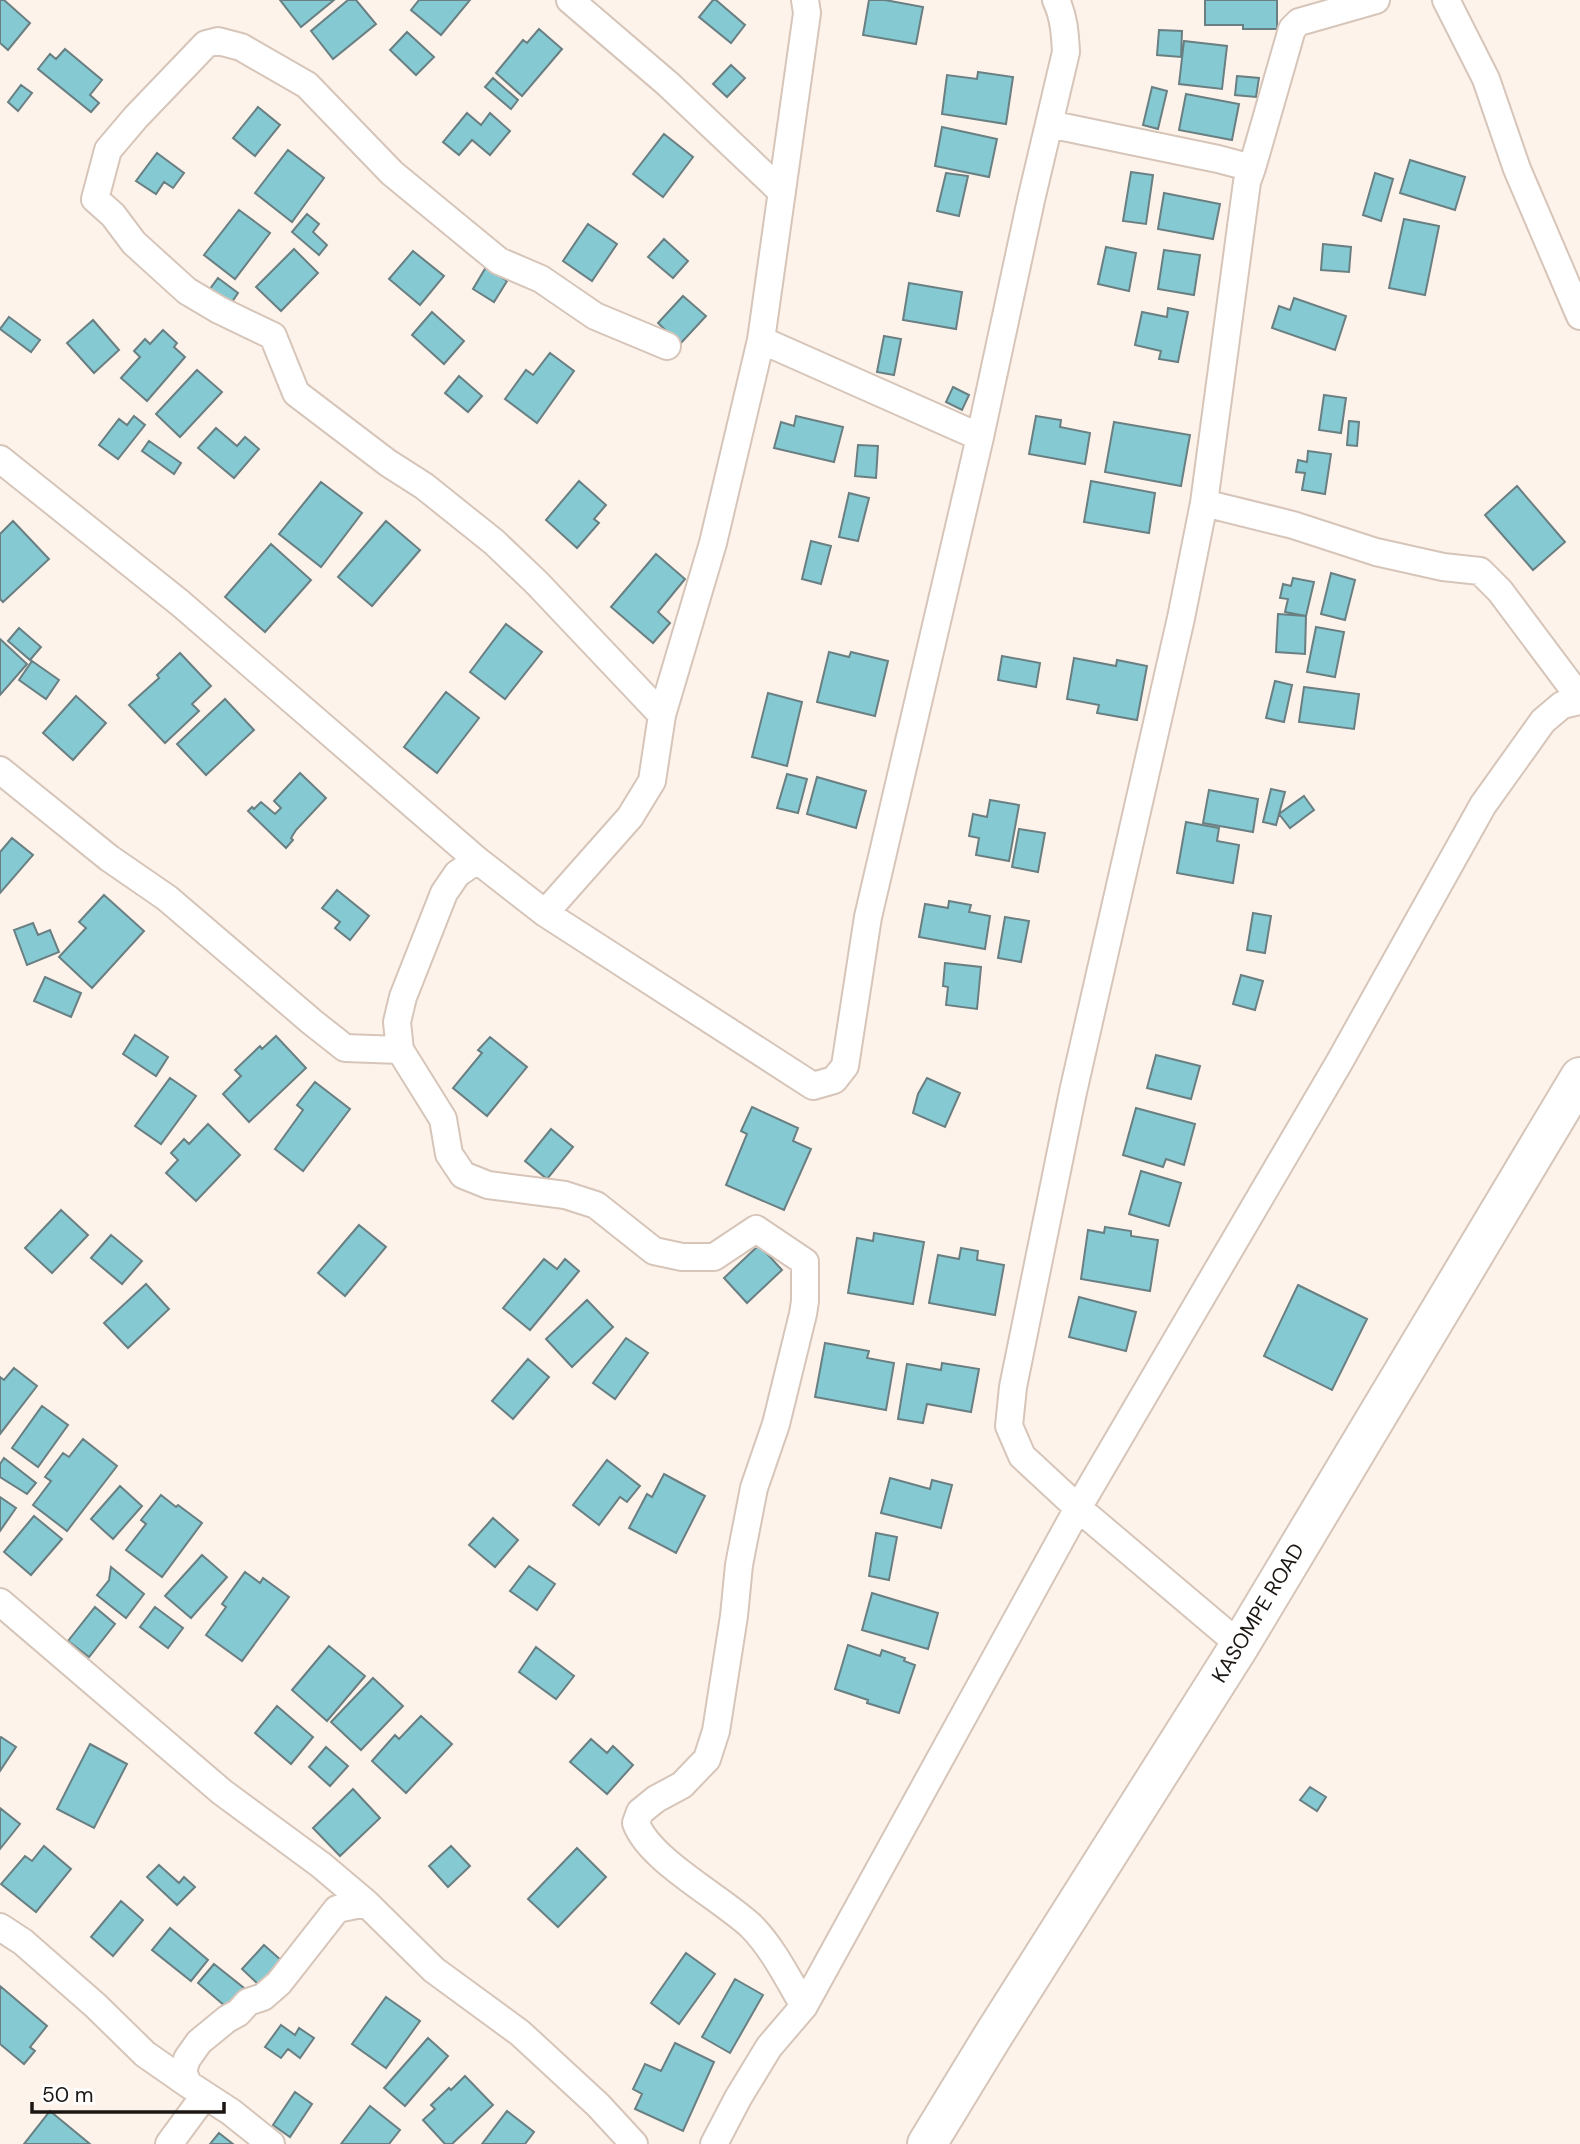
<svg xmlns="http://www.w3.org/2000/svg" width="1580" height="2144" viewBox="0 0 1580 2144" font-family="'DM Sans',sans-serif">
	<style>
		.building { fill: #85c9d2; stroke: #697f82; stroke-width: 2 }
		.lines { fill: none; stroke-linecap: round; stroke-linejoin: round }
		.street-casing { stroke: #d6c5b8; stroke-width: 30 }
		.secondary-casing { stroke: #d6c5b8; stroke-width: 42 }
		.street { stroke: #fff; stroke-width: 26 }
		.secondary { stroke: #fff; stroke-width: 38 }
		.labels { text-anchor: middle; dominant-baseline: central; stroke-width: 5; stroke-linejoin: round; paint-order: stroke }
		.street-label { font-size: 21px; fill: #1c1612; stroke: #fff }
	</style>
	<rect width="100%" height="100%" fill="#fef3eb"/>
	<!-- building -->
	<path class="building" d="M0 0H4L30 23 8 50 0 43Z
		M280 0H334L301 27Z
		M348 0H356L376 24 333 59 311 31Z
		M419 0H470L441 35 411 10Z
		M713 0H716L745 25 731 43 699 17Z
		M869 0H885L923 7 916 44 863 35Z
		M1205 0H1277V29H1243V25H1205Z
		M539 29 562 49 522 96 496 73 523 40 527 43Z
		M1159 30 1182 31 1181 57 1157 55Z
		M407 32 434 57 416 75 390 50Z
		M1184 41 1227 46 1222 89 1179 84Z
		M65 49 102 80 90 95 99 103 91 112 38 69 50 54 56 59Z
		M731 65 745 78 727 97 713 84Z
		M978 72 1013 77 1006 124 942 114 947 75 977 79Z
		M1237 76 1259 78 1256 97 1235 95Z
		M493 78 518 100 511 109 485 87Z
		M21 85 32 93 18 111 8 102Z
		M1152 87 1167 91 1158 129 1143 125Z
		M1186 94 1239 104 1232 140 1179 130Z
		M258 107 280 125 255 156 233 138Z
		M467 113 481 125 490 113 510 131 490 155 472 140 459 155 443 142Z
		M942 127 997 139 989 177 935 166Z
		M664 134 693 157 663 197 633 174Z
		M288 150 324 178 292 222 255 193Z
		M157 153 184 173 173 188 164 182 156 194 136 181Z
		M1410 160 1465 177 1455 210 1400 193Z
		M1131 172 1153 175 1146 224 1123 221Z
		M946 173 968 176 959 216 937 211Z
		M1375 173 1393 179 1381 221 1363 215Z
		M1164 193 1220 204 1213 239 1158 229Z
		M239 210 270 233 235 279 204 255Z
		M307 214 319 224 313 232 327 245 319 255 292 232Z
		M1404 219 1439 226 1425 295 1389 288Z
		M588 224 617 244 592 281 563 261Z
		M664 239 688 261 673 278 648 257Z
		M1323 244 1351 247 1349 272 1321 270Z
		M1106 247 1136 253 1129 291 1098 284Z
		M294 249 318 273 281 311 256 287Z
		M1164 250 1200 255 1194 295 1158 289Z
		M413 251 444 276 420 305 389 279Z
		M486 267 507 281 494 302 473 289Z
		M218 278 238 293 228 308 207 293Z
		M909 283 962 292 956 329 903 320Z
		M683 296 706 316 680 344 658 323Z
		M1294 298 1346 316 1335 350 1272 328 1279 306 1290 310Z
		M1168 308 1188 312 1178 362 1159 359 1161 351 1135 345 1142 312 1167 317Z
		M432 312 464 341 444 364 412 335Z
		M9 317 40 340 31 352 0 329Z
		M93 320 119 350 94 373 67 343Z
		M163 330 177 343 174 347 185 357 147 401 121 378 140 357 134 351 145 339 150 344Z
		M884 336 901 339 894 375 877 372Z
		M550 353 574 371 537 423 505 399 526 370 533 375Z
		M197 370 222 392 180 437 156 414Z
		M459 376 482 396 468 412 445 393Z
		M953 387 969 395 962 410 946 402Z
		M1324 395 1346 398 1341 433 1319 430Z
		M134 416 145 425 118 459 99 445 119 419 127 425Z
		M796 416 843 427 834 462 774 448 781 422 794 426Z
		M1036 416 1061 420 1060 427 1090 433 1085 464 1029 454Z
		M1349 421 1359 422 1357 446 1347 445Z
		M1114 422 1190 435 1181 486 1105 472Z
		M216 428 237 446 245 437 259 449 234 478 198 448Z
		M149 441 181 463 174 474 142 451Z
		M858 445 878 446 876 478 855 476Z
		M1308 451 1331 454 1325 494 1302 490 1305 473 1296 472 1298 460 1307 462Z
		M579 481 606 505 594 519 599 523 577 548 546 520Z
		M1091 481 1155 493 1149 533 1084 522Z
		M321 482 362 513 321 567 279 534Z
		M1517 486 1565 542 1533 570 1485 515Z
		M849 493 869 498 858 541 839 537Z
		M13 521 49 559 3 602 0 599V534Z
		M386 521 420 550 372 606 338 577Z
		M811 541 831 546 821 584 802 579Z
		M271 544 311 580 265 632 225 597Z
		M656 554 685 579 658 612 670 623 653 643 611 607Z
		M1331 573 1355 580 1345 620 1321 614Z
		M1293 578 1314 582 1306 616 1285 612 1288 599 1280 598 1283 584 1291 586Z
		M1278 614 1306 616 1305 654 1276 652Z
		M506 624 542 652 505 699 470 672Z
		M1316 627 1344 632 1335 677 1307 672Z
		M19 628 41 647 30 660 8 641Z
		M0 639 27 664 0 695Z
		M829 652 849 657 851 652 888 661 875 716 817 702Z
		M180 653 211 686 192 704 199 711 165 743 129 705 159 678 157 675Z
		M1002 656 1040 663 1036 687 998 680Z
		M1074 658 1116 666 1117 660 1147 666 1137 720 1097 713 1099 705 1067 699Z
		M32 661 59 680 46 699 19 680Z
		M1275 681 1292 685 1284 722 1266 718Z
		M1304 687 1359 694 1354 729 1299 722Z
		M446 692 479 718 437 773 404 747Z
		M768 693 802 702 787 766 752 757Z
		M76 696 106 723 73 760 43 733Z
		M225 699 254 730 206 775 177 744Z
		M300 773 326 798 296 830 291 838 293 840 286 848 248 811 252 807 254 809 261 802 275 814 281 808 274 801Z
		M787 774 807 779 798 813 777 808Z
		M817 777 866 791 856 828 807 814Z
		M1271 789 1285 792 1276 825 1263 822Z
		M1209 790 1258 799 1253 832 1203 823Z
		M1304 796 1314 810 1290 828 1279 814Z
		M990 800 1019 805 1009 861 976 855 979 838 969 836 973 814 987 817Z
		M1186 822 1219 828 1217 841 1239 845 1233 883 1177 873Z
		M1019 829 1045 833 1038 872 1012 867Z
		M12 838 33 855 0 893V852Z
		M337 890 369 916 350 940 335 928 340 922 322 908Z
		M104 895 144 931 92 988 59 957 86 928 79 922Z
		M949 901 971 905 969 912 990 916 985 949 919 937 925 904 948 908Z
		M1253 913 1271 916 1265 953 1247 950Z
		M1005 917 1029 921 1021 962 998 958Z
		M33 923 38 935 50 930 59 952 27 965 14 930Z
		M945 963 981 967 977 1009 946 1005 948 987 943 986Z
		M1241 975 1263 981 1255 1010 1233 1004Z
		M45 977 81 993 71 1017 34 1001Z
		M135 1035 168 1057 156 1076 123 1054Z
		M276 1036 306 1068 249 1122 223 1094 241 1076 235 1070 260 1046 262 1049Z
		M490 1037 527 1067 487 1116 453 1088 482 1053 478 1050Z
		M1156 1055 1200 1066 1191 1099 1147 1088Z
		M170 1078 196 1096 161 1144 135 1126Z
		M927 1078 960 1093 945 1127 913 1113 918 1094Z
		M315 1082 350 1109 303 1171 275 1149 303 1110 297 1105Z
		M752 1107 798 1128 793 1141 811 1149 784 1210 726 1185 747 1134 741 1131Z
		M1136 1108 1195 1124 1184 1165 1166 1159 1163 1167 1123 1155Z
		M208 1124 240 1155 196 1201 166 1173 178 1160 171 1153 184 1139 189 1144Z
		M551 1129 573 1147 547 1179 525 1161Z
		M1141 1171 1181 1183 1169 1226 1129 1214Z
		M61 1210 88 1235 52 1273 25 1248Z
		M359 1225 386 1247 345 1296 318 1273Z
		M1105 1227 1131 1231V1236L1158 1240 1150 1291 1081 1279 1088 1230 1104 1233Z
		M874 1233 924 1242 913 1304 848 1293 857 1238 873 1241Z
		M111 1235 142 1261 122 1284 91 1258Z
		M759 1245 782 1270 747 1303 724 1278Z
		M961 1248 978 1251 977 1260 1004 1265 995 1315 929 1303 938 1255 959 1259Z
		M544 1259 557 1269 565 1259 579 1271 530 1330 503 1308Z
		M146 1284 169 1309 128 1348 104 1323Z
		M1298 1285 1367 1319 1332 1390 1264 1356Z
		M1079 1297 1136 1312 1126 1351 1069 1337Z
		M587 1300 613 1327 572 1367 546 1339Z
		M626 1338 648 1353 615 1399 593 1383Z
		M825 1343 869 1351 867 1358 894 1363 886 1410 815 1397Z
		M528 1359 549 1377 513 1419 492 1401Z
		M942 1363 979 1369 971 1412 927 1404 923 1423 898 1419 907 1364 941 1370Z
		M14 1368 37 1386 0 1434V1377L4 1380Z
		M42 1406 68 1425 38 1467 12 1448Z
		M83 1439 117 1466 67 1531 33 1505 51 1481 45 1477 63 1453 69 1457Z
		M4 1458 36 1483 27 1494 0 1477V1464Z
		M607 1460 640 1486 627 1502 620 1497 599 1525 573 1505Z
		M664 1474 705 1496 676 1553 629 1528 647 1494 652 1497Z
		M890 1478 930 1489 932 1480 952 1485 941 1528 881 1513Z
		M120 1486 142 1506 113 1539 91 1519Z
		M161 1495 176 1507 178 1505 202 1523 162 1577 126 1550 146 1524 141 1520Z
		M0 1497 16 1508 0 1531Z
		M34 1516 62 1539 31 1575 4 1552Z
		M493 1518 518 1540 495 1567 469 1545Z
		M876 1533 897 1537 889 1580 869 1576Z
		M202 1555 227 1577 191 1618 165 1596Z
		M529 1566 555 1584 537 1610 510 1591Z
		M111 1567 144 1594 126 1618 97 1595 109 1580Z
		M245 1572 260 1583 263 1578 289 1597 242 1661 206 1635 226 1607 222 1604Z
		M872 1593 938 1613 928 1649 862 1630Z
		M95 1607 115 1624 89 1657 68 1641Z
		M155 1607 183 1628 168 1648 140 1627Z
		M848 1645 880 1656 882 1650 905 1658 904 1661 915 1665 899 1713 867 1703 868 1700 835 1689Z
		M329 1646 365 1676 327 1721 292 1690Z
		M536 1647 574 1676 556 1699 519 1672Z
		M373 1678 403 1706 361 1750 331 1722Z
		M277 1706 313 1737 291 1764 255 1733Z
		M421 1716 452 1744 406 1793 372 1761 395 1735 399 1739Z
		M1 1737 16 1747 0 1771V1738Z
		M591 1739 607 1753 613 1746 633 1765 607 1794 570 1762Z
		M90 1744 127 1764 94 1828 57 1809Z
		M326 1747 348 1766 330 1786 309 1767Z
		M1310 1787 1326 1797 1317 1811 1300 1800Z
		M353 1789 380 1818 340 1856 313 1828Z
		M0 1808 20 1824 0 1849Z
		M44 1846 71 1869 36 1912 1 1884 25 1856 32 1861Z
		M451 1846 470 1866 448 1887 429 1866Z
		M577 1848 606 1877 558 1927 528 1899Z
		M159 1865 179 1883 184 1877 195 1887 177 1905 147 1877Z
		M121 1901 143 1920 113 1956 91 1937Z
		M170 1928 208 1960 191 1981 152 1950Z
		M264 1945 282 1961 259 1985 242 1969Z
		M686 1953 715 1974 679 2024 651 2003Z
		M214 1964 249 1992 232 2012 198 1983Z
		M735 1979 763 1995 730 2053 702 2037Z
		M0 1986 47 2026 30 2047 35 2051 24 2064 0 2044Z
		M386 1997 420 2021 386 2068 352 2044Z
		M281 2025 295 2035 299 2028 314 2038 300 2058 288 2049 281 2058 265 2047Z
		M428 2038 448 2056 405 2106 384 2088Z
		M675 2043 714 2062 683 2131 635 2109 642 2094 633 2089 645 2064 661 2071Z
		M465 2076 493 2105 452 2144H445L423 2120 435 2109 431 2105 449 2088 451 2090Z
		M295 2092 312 2104 290 2137 273 2125Z
		M370 2106 400 2130 389 2144H341Z
		M50 2111 90 2144H24Z
		M507 2111 534 2132 525 2144H482Z
		M219 2133 233 2144H210Z"/>
	<g class="lines">
		<defs>
			<path id="street" d="M570 0 668 84 782 192
				M1446 0 1486 79 1517 169 1580 316
				M1049 124 1218 159 1252 168 1247 182 1204 503 1181 618 1073 1092 1013 1387 1009 1426 1022 1456 1078 1508 1240 1645
				M1252 168 1292 29 1299 22 1376 0
				M761 340 980 437
				M0 459 180 603 477 860 545 913 813 1086 834 1080 845 1066 868 917 980 437 1031 200 1066 52C1065 34 1064 17 1056 0
				M1204 503 1293 525 1376 552 1443 567 1480 571 1500 591 1580 698
				M662 715 537 583 494 542 424 486 388 463 296 393 273 336 219 310 187 291 134 243 113 215 95 199 108 150 136 117 206 44 218 41 241 47 307 85 392 173 499 261 541 279 595 316 667 346
				M0 770 109 858 167 898 312 1022 345 1048 400 1050
				M477 860 457 874 444 893 403 997 397 1022 400 1050 443 1119 449 1154 463 1175 488 1185 565 1195 596 1205 654 1251 682 1257H714L756 1229 805 1262V1301L803 1314 776 1424 754 1488 739 1565 734 1616 716 1731 707 1759 682 1785 656 1799 640 1812 636 1823C649 1860 720 1897 751 1926 773 1948 788 1979 804 2006
				M545 913 630 817 652 781 662 715 713 543 761 340 807 13 805 0
				M0 1602 222 1792 321 1865 366 1903 434 1970 520 2033 598 2105 634 2144
				M0 1927 23 1942 96 2006 145 2054 188 2084
				M169 2144 205 2095
				M271 2144 231 2112 188 2084 183 2071 187 2059 199 2042 227 2019 238 2013 248 2002 263 1997 279 1983 337 1909 366 1903
				M714 2144 738 2098 769 2047 804 2006 1078 1508 1340 1061 1483 805 1543 721 1562 705 1580 701"/>
			<path id="secondary" d="M927 2144 991 2039 1240 1645 1580 1077"/>
		</defs>
		<!-- street casing -->
		<use href="#street" class="street-casing"/>
		<!-- secondary casing -->
		<use href="#secondary" class="secondary-casing"/>
		<!-- street -->
		<use href="#street" class="street"/>
		<!-- secondary -->
		<use href="#secondary" class="secondary"/>
	</g>
	<g class="labels">
		<!-- street labels -->
		<g class="street-label">
			<text transform="translate(1258 1613) rotate(-59)">KASOMPE ROAD</text>
		</g>
	</g>
	<!-- scale -->
	<path d="M32 2102v10h192v-10" fill="none" stroke="#1c1612" stroke-width="3.5"/>
	<text x="42" y="2102" font-size="21" fill="#1c1612" stroke="#ffffff" stroke-width="5" paint-order="stroke">50 m</text>
</svg>
